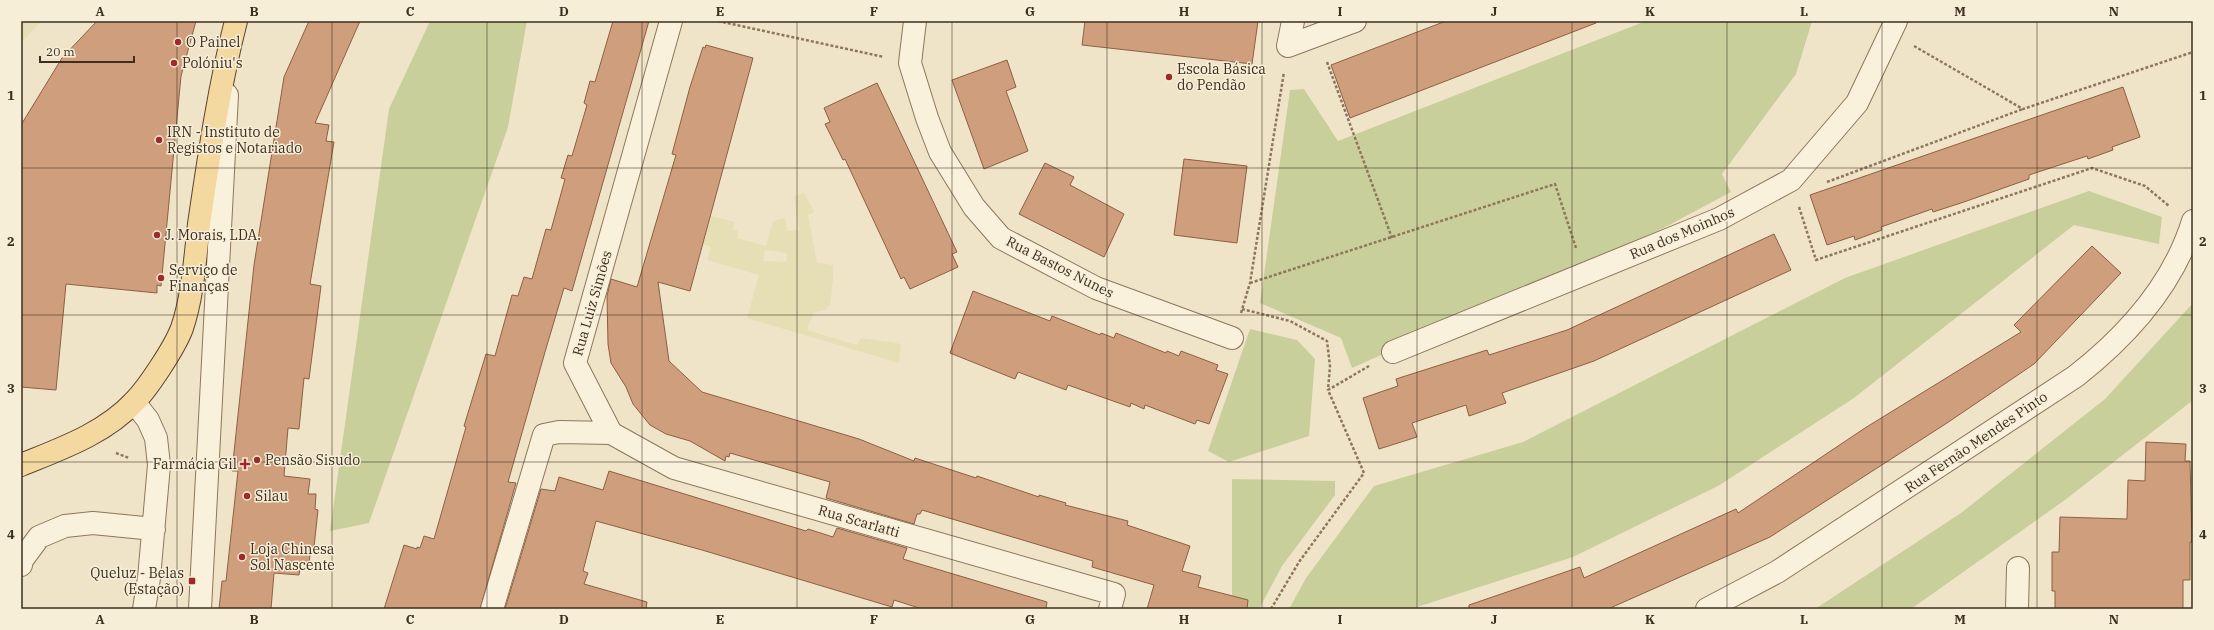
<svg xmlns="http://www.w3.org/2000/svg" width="2214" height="630" viewBox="0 0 2214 630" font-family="'IBM Plex Serif',serif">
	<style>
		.farmland { fill: #e6deb5; fill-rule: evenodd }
		.green { fill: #c9cf9b }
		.building { fill: #cf9f7d; stroke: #8d5f41 }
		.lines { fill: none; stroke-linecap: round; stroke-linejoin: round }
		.street-casing { stroke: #8d765c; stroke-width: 24 }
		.primary-casing { stroke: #5b4430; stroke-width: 24 }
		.path { stroke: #8d765c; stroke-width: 2.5; stroke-dasharray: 3 2; stroke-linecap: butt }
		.street { stroke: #faf1dc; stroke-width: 22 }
		.primary { stroke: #f3d9a0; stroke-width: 22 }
		.grid { fill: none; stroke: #3d2e20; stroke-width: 1; stroke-opacity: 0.55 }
		.poi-dot { fill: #9e2a2b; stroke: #f7eed8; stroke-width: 1.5 }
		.labels { text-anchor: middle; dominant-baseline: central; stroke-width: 3; stroke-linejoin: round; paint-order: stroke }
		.poi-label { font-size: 14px; fill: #3d2e20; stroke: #f7eed8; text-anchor: start }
		.street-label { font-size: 14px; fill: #3d2e20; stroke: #f7eed8 }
		.neatline { fill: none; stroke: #3d2e20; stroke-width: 1.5 }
		.grid-label { font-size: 13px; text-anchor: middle; font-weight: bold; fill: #3d2e20 }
	</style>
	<rect width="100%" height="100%" fill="#f0e4c8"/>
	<!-- farmland -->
	<path class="farmland" d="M21 21H42L21 43Z
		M804 192 814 212 808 215 817 263 833 265V280L830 306 827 307V310L814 312 807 330 857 345 861 338 897 343 901 345 899 363 747 318 759 275 707 260 711 247 703 244 708 226 704 224 707 215 735 222 733 230 738 231 737 238 766 246 773 221 785 218 787 231 799 230 794 197ZM765 250 787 253 786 262 763 261Z"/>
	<!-- green -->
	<path class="green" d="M430 21H527L508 127 369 523 330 531 389 109Z
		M1646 21H1812L1796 74 1722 174 1731 192 1654 233 1352 368 1341 338 1260 303 1290 90 1304 89 1338 141Z
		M2089 191 2162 217 2159 244 2074 225 1854 398 1718 486 1573 557 1411 609H1289L1306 578 1374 486 1523 442 1845 278Z
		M2193 303 2192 401 2065 500 1911 609H1815L1961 513 2105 399Z
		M1250 329 1297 340 1315 359 1309 436 1229 462 1208 451Z
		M1232 479 1335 481V495L1282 566 1259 609H1232Z"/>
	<!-- building -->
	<path class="building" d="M97 21H196L181 76 161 286 157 285V293L66 284 56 390 21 387V125L62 58Z
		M309 21H360L315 123 329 125 326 141 334 142 310 284 321 286 309 379 304 378 299 429 288 428 284 476 310 479 308 494H316L315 509 318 510 314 547H311L309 563 301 562 299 575 274 573 271 609H219L222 581H226L238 471H232L254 265 284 77Z
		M613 21H649L572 291 564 288 545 352 508 482 516 483 480 609H384L404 545 417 549V547L420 548 424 536 434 539 466 427 464 426 486 354 495 356 512 295 518 296 524 277 532 279 546 229 551 230 565 179 561 178 568 155 572 156 587 105 584 103 590 81 595 82Z
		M1085 21H1258L1252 64 1082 45Z
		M1446 21H1596V23L1350 118 1331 65Z
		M706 45 753 58 690 291 658 282 669 361 702 392 859 439 914 461 915 458 976 478 977 476 1039 497V495L1066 503 1065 505 1128 521 1127 525 1190 546 1182 571 1201 576 1198 587 1248 600 1247 609H1147L1154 585 1092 567 1093 561 922 510 920 514H917L914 524 826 498 830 482 730 453 729 457 726 456 725 461 690 441 666 434 650 425 633 404 626 387 611 363 608 344 607 296 611 279 637 287 676 155 672 154 690 87 703 47 705 48Z
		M1007 60 1016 87 1006 91 1028 151 984 169 952 80Z
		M877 83 957 252 952 254 958 267 910 289 904 277 901 279 845 159 843 160 825 124 830 122 824 108Z
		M2123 87 2140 137 2112 147 2113 150 2088 159 2087 156 2029 175V179L1961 203 1933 212 1932 209 1881 227 1882 230 1855 240 1854 236 1827 245 1810 195Z
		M1184 159 1247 166 1237 243 1174 235Z
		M1045 163 1074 177 1070 185 1124 214 1104 257 1019 214Z
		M1774 234 1791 270 1594 361 1502 393 1506 403 1469 416 1466 405 1412 423 1417 437 1379 449 1363 398 1398 386 1396 379 1487 350 1489 355 1567 330Z
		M2092 246 2121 273 2034 364 1947 423 1770 537 1608 609H1469V605L1580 567 1584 578 1736 509 1738 513 1865 428 2021 332 2014 325Z
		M973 291 1050 321 1052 316 1100 335 1101 333 1114 338 1116 333 1166 353 1167 351 1179 356 1181 351 1218 365 1216 370 1228 374 1209 424 1197 420 1195 424 1145 405 1144 409 1131 403 1130 407 1068 385 1066 390 1018 372 1015 379 950 353Z
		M2146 442 2186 444 2185 461H2190L2192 542H2190V580H2183V609H2055V591H2052V552H2059L2060 517 2127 519 2128 480 2145 481Z
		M609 471 806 531 808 529 833 537 837 528 907 548 903 559 1047 602 1046 609H922L894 600 892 607 702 550 596 521 583 571 588 573 584 584 647 602 646 609H505L541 489 555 491 559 477 603 490Z"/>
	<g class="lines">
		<defs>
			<path id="street" d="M915 21 910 63 927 118 940 152 974 207 1001 238 1096 288 1232 338
				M1293 21 1288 46 1355 21
				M1393 352 1719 219 1791 180 1857 103 1896 21
				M134 402 148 420 156 438 159 465 149 578 144 609
				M611 433 575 363 671 21
				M21 565 22 560 39 537 65 526 93 523 154 529
				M200 609 227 95
				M492 609 544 435 559 432 611 433 674 468 1114 594 1110 609
				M1707 609 1777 572 2076 376C2127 336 2173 286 2193 221
				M2017 609 2018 568"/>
			<path id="primary" d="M21 465C60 449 104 434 134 402 148 388 175 347 182 328 193 296 195 258 199 224 209 156 219 87 236 21"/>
		</defs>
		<!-- street casing -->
		<use href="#street" class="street-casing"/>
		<!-- primary casing -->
		<use href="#primary" class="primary-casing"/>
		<!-- path -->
		<path class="path" d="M718 21 884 57
			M1914 46 2023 109 2193 52
			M1327 62 1392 238
			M1827 182 2023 109
			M1799 207 1816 260 2092 168 2145 186 2169 206
			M1250 283 1555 184 1576 248
			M1242 309 1290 321 1327 341 1330 366 1328 390
			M1241 313 1250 283 1284 72
			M116 453 129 458
			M1271 609 1299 562 1364 473 1328 390 1369 366"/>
		<!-- street -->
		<use href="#street" class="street"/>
		<!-- primary -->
		<use href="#primary" class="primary"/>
	</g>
	<!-- grid -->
	<path class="grid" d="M177 21V609M332 21V609M487 21V609M642 21V609M797 21V609M952 21V609M1107 21V609M1262 21V609M1417 21V609M1572 21V609M1727 21V609M1882 21V609M2037 21V609M21 168H2193M21 315H2193M21 462H2193"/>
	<!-- markers -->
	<g class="poi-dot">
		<circle cx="178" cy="42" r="4"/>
		<circle cx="174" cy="63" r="4"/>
		<circle cx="1169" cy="77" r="4"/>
		<circle cx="159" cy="140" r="4"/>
		<circle cx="157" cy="235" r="4"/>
		<circle cx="161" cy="278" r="4"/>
		<circle cx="257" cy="460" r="4"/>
		<path d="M243 458h4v4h4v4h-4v4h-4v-4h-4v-4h4z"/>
		<circle cx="247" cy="496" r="4"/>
		<circle cx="242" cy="557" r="4"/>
		<rect x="188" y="577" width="8" height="8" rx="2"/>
	</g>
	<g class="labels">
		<!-- poi labels -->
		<g class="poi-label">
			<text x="186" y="42">O Painel</text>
			<text x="182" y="63">Polóniu's</text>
			<text x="1177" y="69">Escola Básica<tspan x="1177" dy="16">do Pendão</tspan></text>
			<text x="167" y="132">IRN - Instituto de<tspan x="167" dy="16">Registos e Notariado</tspan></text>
			<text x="165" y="235">J. Morais, LDA.</text>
			<text x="169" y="270">Serviço de<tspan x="169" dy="16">Finanças</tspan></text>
			<text x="265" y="460">Pensão Sisudo</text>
			<text x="237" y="464" text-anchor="end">Farmácia Gil</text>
			<text x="255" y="496">Silau</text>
			<text x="250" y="549">Loja Chinesa<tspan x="250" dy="16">Sol Nascente</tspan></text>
			<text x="184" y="573" text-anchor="end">Queluz - Belas<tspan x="184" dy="16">(Estação)</tspan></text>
		</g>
		<!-- street labels -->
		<g class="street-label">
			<text transform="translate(1682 233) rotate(-23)">Rua dos Moinhos</text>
			<text transform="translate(1060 267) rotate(27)">Rua Bastos Nunes</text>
			<text transform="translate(592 303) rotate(-74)">Rua Luiz Simões</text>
			<text transform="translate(1976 442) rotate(-34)">Rua Fernão Mendes Pinto</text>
			<text transform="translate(859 521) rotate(16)">Rua Scarlatti</text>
		</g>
	</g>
	<!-- border -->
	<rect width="2214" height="630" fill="none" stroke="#f7eed8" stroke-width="44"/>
	<!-- scale -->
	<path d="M40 56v6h94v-6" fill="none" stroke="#3d2e20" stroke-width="2"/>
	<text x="46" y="56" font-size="12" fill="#3d2e20" stroke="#f7eed8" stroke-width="3" paint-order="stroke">20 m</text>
	<rect x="22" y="22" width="2170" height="586" class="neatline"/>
	<g class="grid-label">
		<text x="100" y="16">A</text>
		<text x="254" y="16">B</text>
		<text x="410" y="16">C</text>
		<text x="564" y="16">D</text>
		<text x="720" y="16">E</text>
		<text x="874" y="16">F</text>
		<text x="1030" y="16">G</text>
		<text x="1184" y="16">H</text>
		<text x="1340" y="16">I</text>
		<text x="1494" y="16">J</text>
		<text x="1650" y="16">K</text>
		<text x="1804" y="16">L</text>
		<text x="1960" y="16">M</text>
		<text x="2114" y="16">N</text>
		<text x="11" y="100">1</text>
		<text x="2203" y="100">1</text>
		<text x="11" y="246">2</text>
		<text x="2203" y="246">2</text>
		<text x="11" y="393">3</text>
		<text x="2203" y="393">3</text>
		<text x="11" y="539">4</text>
		<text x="2203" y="539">4</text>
		<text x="100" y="624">A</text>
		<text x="254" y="624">B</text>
		<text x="410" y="624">C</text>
		<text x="564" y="624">D</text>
		<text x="720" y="624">E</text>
		<text x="874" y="624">F</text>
		<text x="1030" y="624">G</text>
		<text x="1184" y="624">H</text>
		<text x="1340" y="624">I</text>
		<text x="1494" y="624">J</text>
		<text x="1650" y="624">K</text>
		<text x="1804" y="624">L</text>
		<text x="1960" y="624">M</text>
		<text x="2114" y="624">N</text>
	</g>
</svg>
